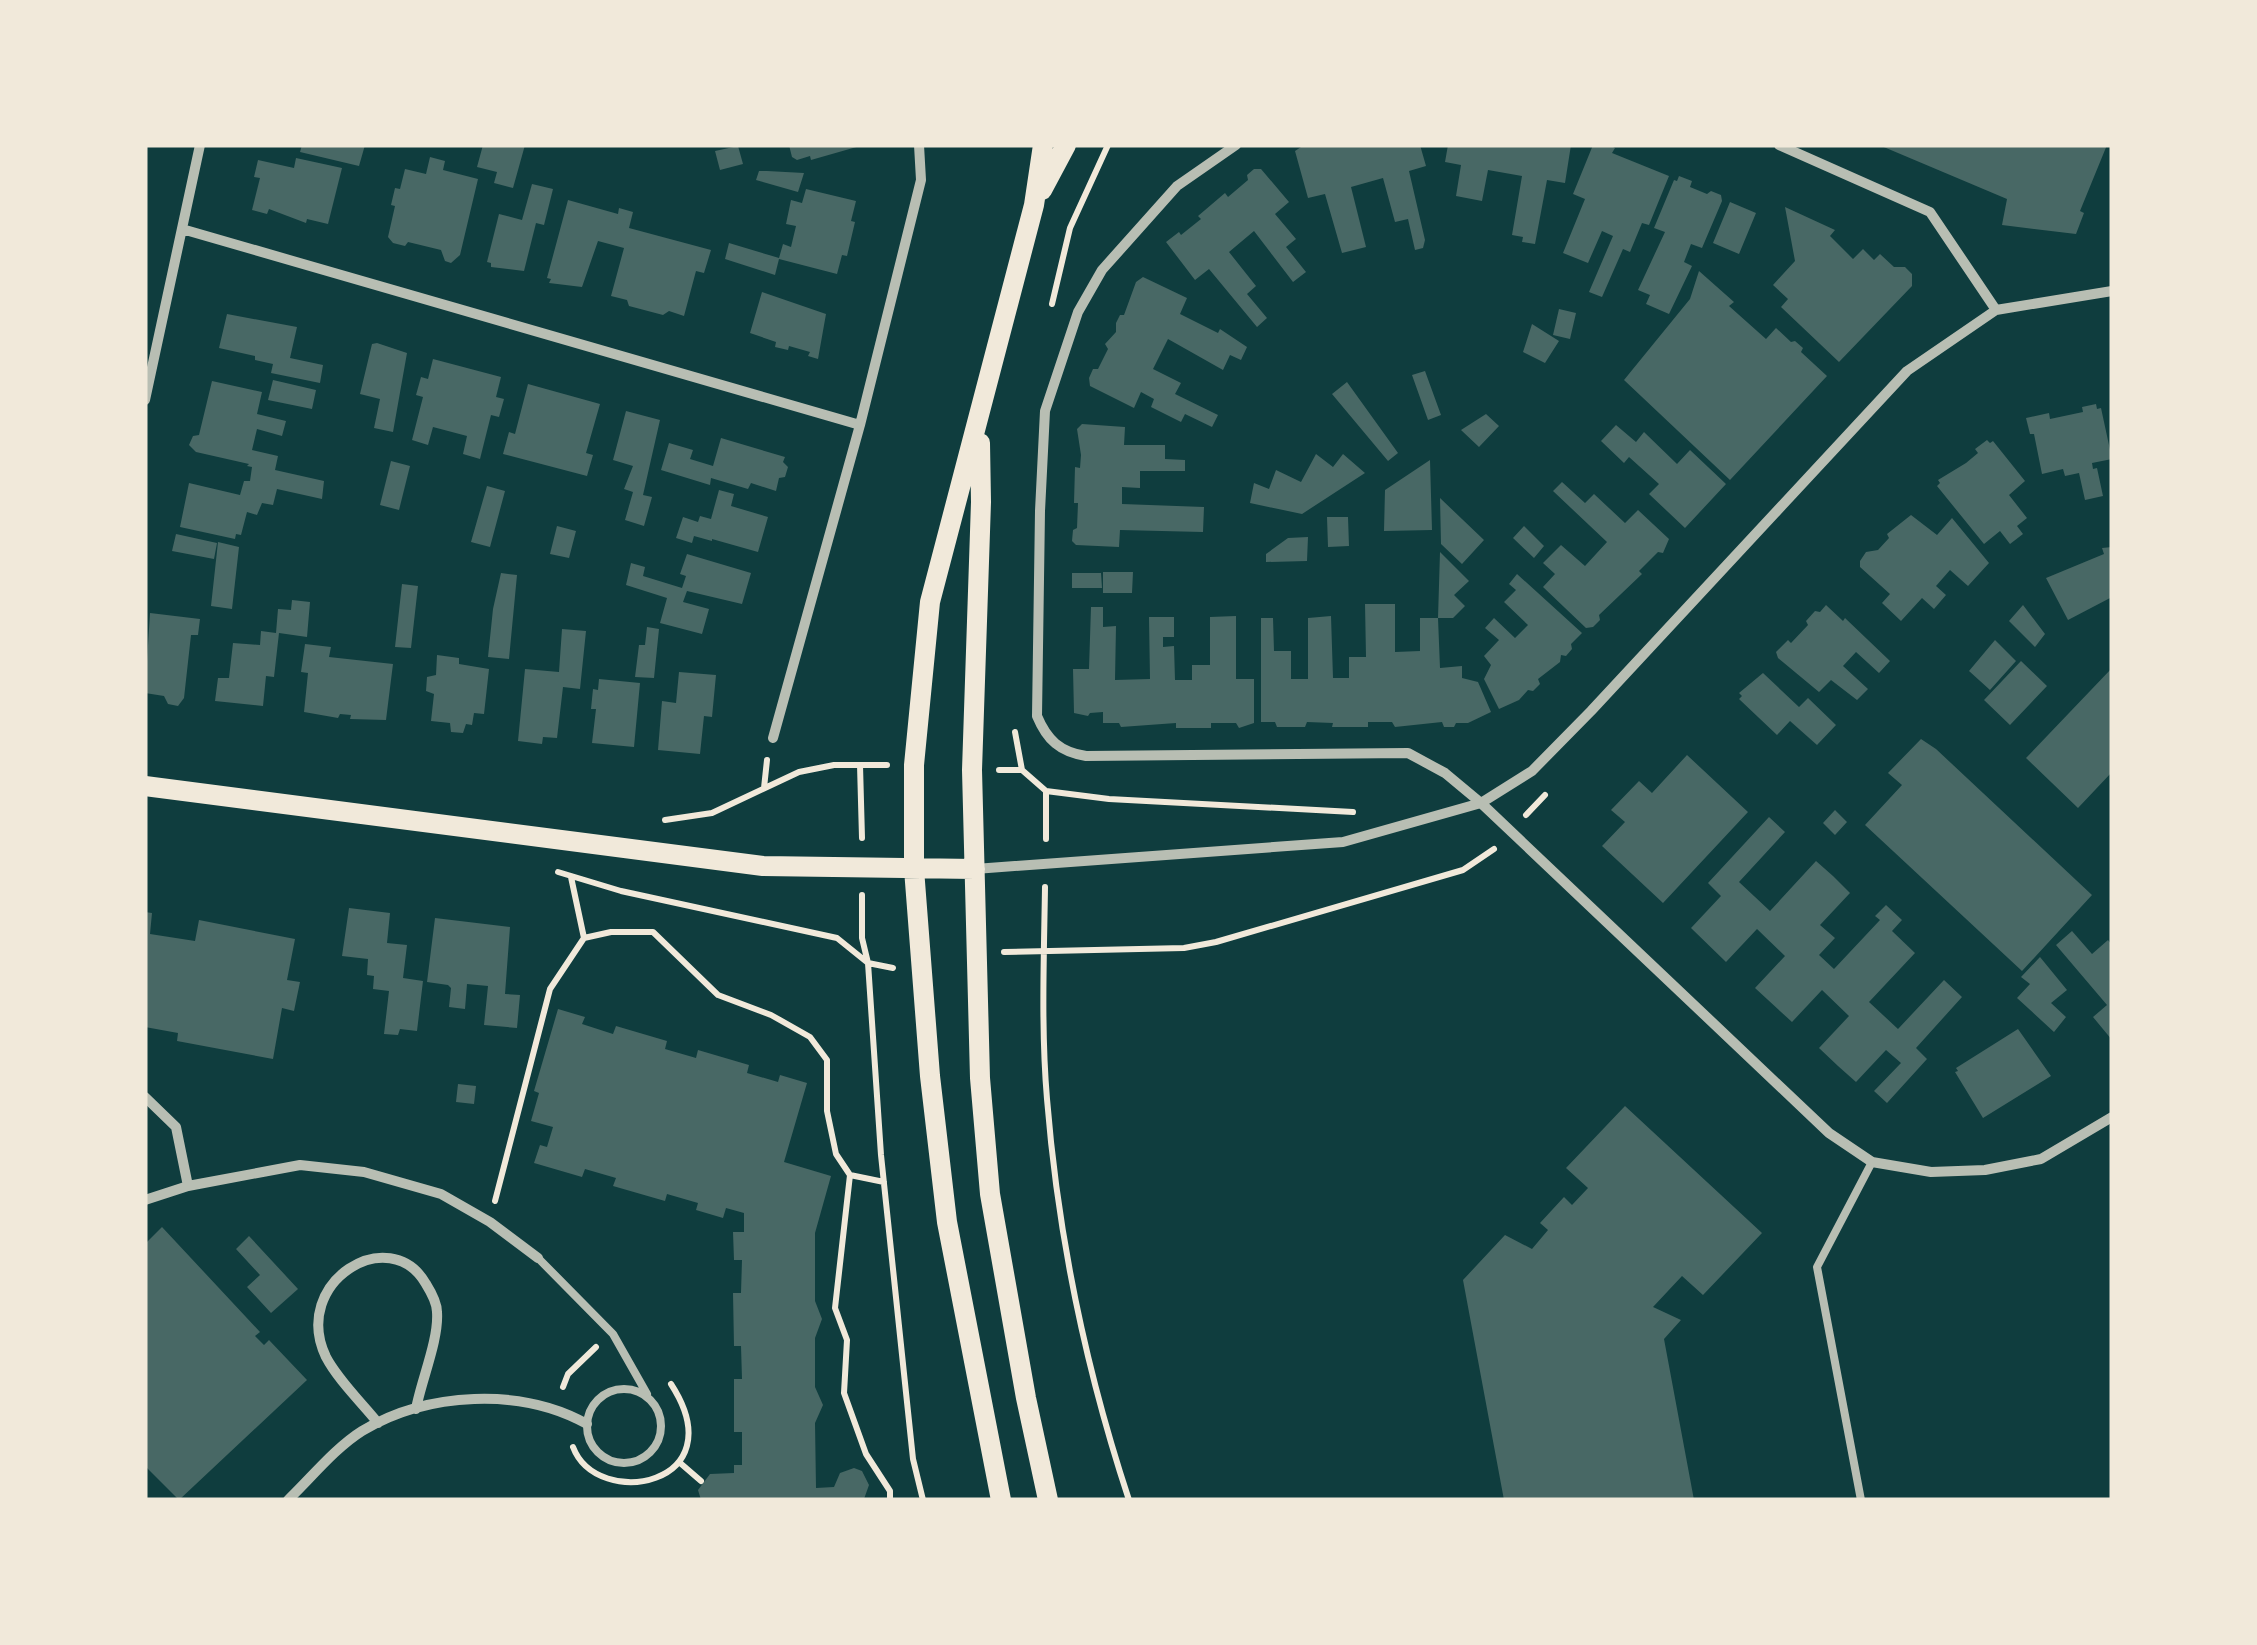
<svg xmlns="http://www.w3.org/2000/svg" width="2257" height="1645" viewBox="0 0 2257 1645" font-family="Bitter,serif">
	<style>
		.building { fill: #486865 }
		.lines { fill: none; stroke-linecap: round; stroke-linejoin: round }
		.path { stroke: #f1e9da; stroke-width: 6 }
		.service { stroke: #b8beb3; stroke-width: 8 }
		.minor { stroke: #b8beb3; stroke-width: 10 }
		.secondary { stroke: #f1e9da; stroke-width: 20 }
	</style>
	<rect width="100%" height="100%" fill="#0f3d3e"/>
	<!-- building -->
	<path class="building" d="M302 145H365L359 166 300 152Z
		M483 145H525L513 188 494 183 497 172 477 167Z
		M789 145H859L860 146 811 160 810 156 797 160 792 157Z
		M1420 145 1426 166 1409 171 1425 240 1423 248 1415 250 1408 219 1395 222 1383 178 1351 187 1366 247 1342 253 1325 194 1308 198 1295 151 1304 145Z
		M1448 145H1571L1565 183 1547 180 1535 244 1522 242 1523 237 1512 235 1522 176 1488 170 1482 201 1456 196 1461 165 1445 162Z
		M1593 145H1609L1615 148 1612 153 1669 176 1649 225 1642 223 1630 252 1623 249 1602 297 1589 292 1613 236 1602 231 1588 263 1563 253 1585 199 1573 194Z
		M1879 145H2107L2080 211 2084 213 2076 234 2002 225 2007 199Z
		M738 146 743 164 720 170 715 151Z
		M430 157 445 161 443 170 478 179 460 255 451 263 445 261 441 250 408 242 405 246 393 243 388 237 395 206 391 205 395 188 400 189 405 169 426 174Z
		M296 158 342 168 328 224 307 219 306 223 269 209 267 214 252 210 260 178 254 177 258 160 294 168Z
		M1254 169H1261L1289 202 1275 214 1296 239 1286 247 1306 272 1293 282 1254 231 1229 252 1256 286 1247 294 1267 318 1257 327 1209 269 1195 280 1166 242 1179 232 1181 235 1201 219 1198 216 1225 193 1228 197 1248 180 1247 175Z
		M759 171H767L804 173 798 192 756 180Z
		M1679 176 1692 181 1690 187 1707 194 1711 191 1721 195 1722 201 1702 248 1691 244 1684 262 1692 266 1669 314 1646 304 1650 295 1638 290 1665 232 1654 228 1674 180 1677 181Z
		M532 184 553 189 544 225 536 223 524 271 491 267V263L487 262 499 214 522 220Z
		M806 189 856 201 851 221 855 222 847 256 842 255 837 274 779 259 775 275 725 259 729 243 779 258 783 244 791 247 796 226 786 224 791 200 802 203Z
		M568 200 618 214 619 208 633 212 629 228 711 250 704 273 696 271 684 316 669 311 663 315 629 306 627 300 611 296 624 248 598 241 582 287 549 283 551 279 547 278Z
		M1730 202 1756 213 1739 254 1713 243Z
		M1785 207 1835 230 1830 236 1853 259 1863 249 1874 260 1880 254 1894 267H1905L1912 274V286L1839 362 1781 307 1788 299 1773 285 1795 261Z
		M1699 271 1734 302 1729 306 1766 339 1776 328 1791 342 1795 341 1803 348 1801 352 1827 376 1730 480 1624 380 1690 299Z
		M1143 277 1187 298 1180 314 1218 333 1220 329 1247 347 1241 360 1230 355 1223 370 1168 339 1153 369 1181 383 1175 394 1218 415 1212 427 1185 414 1181 422 1151 407 1154 399 1141 392 1134 408 1090 386 1089 378 1093 369H1098L1108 349 1105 344 1116 332V323L1120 315H1124L1136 282Z
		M762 292 826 314 818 359 808 356 810 352 789 346 788 350 775 347 776 342 750 333Z
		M1559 309 1576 313 1570 339 1553 335Z
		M227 314 297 327 290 358 323 365 320 383 271 373 273 364 255 360V356L219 348Z
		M1532 324 1559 341 1545 363 1523 352Z
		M377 343 407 353 393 432 374 428 380 399 360 394 372 344Z
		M433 359 501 377 496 397 504 399 499 417 491 415 480 459 463 454 467 436 433 427 428 445 412 440 423 397 416 395 421 377 428 379Z
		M1425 371 1441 415 1428 420 1412 375Z
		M273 380 316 390 312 409 268 400Z
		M212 381 262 392 257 414 286 421 282 436 257 429 252 450 278 456 275 470 324 481 322 499 277 489 273 505 262 503 257 515 247 512 241 535 236 534 235 539 180 527 189 483 240 495 244 481H250L252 467 247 466 249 464 196 452 189 445 193 436 199 435Z
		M1347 382 1398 453 1388 461 1332 394Z
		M528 384 600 404 586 453 593 455 587 476 503 454 509 432 515 434Z
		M2096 404 2097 409 2101 408 2112 459 2092 463 2093 469 2097 468 2103 496 2085 500 2079 473 2065 476 2063 469 2042 474 2034 434H2030L2026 418 2049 413 2050 419 2083 412 2082 407Z
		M626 411 660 420 643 495 652 497 644 526 625 520 633 492 624 489 633 466 613 460Z
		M1486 414 1499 426 1479 447 1461 430Z
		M1082 424 1125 427 1124 445H1165V459L1185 460V471H1140V488L1122 487V504L1204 507 1203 532 1120 530 1119 547 1076 545 1072 541 1073 530 1077 528 1078 503H1074L1075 467 1080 468 1081 455 1077 429Z
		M1616 425 1636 442 1644 432 1677 464 1690 450 1726 484 1685 528 1649 494 1659 484 1629 457 1624 463 1601 441Z
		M721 438 785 457 783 462 788 467 785 477 779 478 776 491 751 483 748 489 711 478 710 485 661 470 669 443 693 450 690 459 713 466Z
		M1987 440 1990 443 1993 441 2025 481 2009 495 2027 518 2017 526 2023 534 2010 544 2000 531 1984 544 1937 486 1940 483 1938 480 1966 463 1978 453 1975 449Z
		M1316 454 1333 467 1343 454 1365 473 1302 514 1250 503 1254 483 1269 489 1276 470 1301 482Z
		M1430 460 1432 530 1384 531 1385 490Z
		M391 461 410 466 399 510 380 505Z
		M1562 482 1585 503 1594 494 1625 523 1638 510 1669 539 1663 553 1658 552 1639 571 1642 574 1599 615 1600 620 1593 627 1586 628 1543 587 1555 574 1543 563 1561 545 1585 566 1607 542 1553 491Z
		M487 486 505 491 490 547 471 542Z
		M719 490 734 494 731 506 768 517 758 552 712 539V541L694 536 692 543 676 538 683 517 698 522 700 516 711 519Z
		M1440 498 1484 540 1462 564 1441 544Z
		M1911 515 1937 535 1952 518 1989 563 1968 586 1950 570 1936 586 1946 595 1934 609 1922 598 1901 621 1882 603 1890 594 1860 567V561L1866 552 1878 550 1889 538 1887 534Z
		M1327 517H1348L1349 546 1328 547Z
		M557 526 576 531 569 558 550 554Z
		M1524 526 1544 546 1534 558 1513 538Z
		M176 534 217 543 214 559 172 551Z
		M1308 537 1307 561 1266 562V554L1288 538Z
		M218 542 239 547 232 609 211 606Z
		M2112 547V597L2068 620 2046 578 2104 554 2102 548Z
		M1440 552 1469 581 1454 595 1465 606 1453 618H1438L1440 668 1462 666V678L1478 682 1491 712 1468 723H1456L1454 727H1444L1442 722 1395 727 1392 722H1368V727H1332L1333 723 1307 722 1305 727H1277L1275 722H1261V618H1273L1274 651H1291V679H1308V618L1331 616 1333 678H1349V657H1366L1365 604H1395V652L1420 651V618H1438Z
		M687 554 751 573 742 604 687 591 683 602 709 609 702 634 660 623 667 598 626 585 631 563 645 567 643 576 682 588 686 576 680 574Z
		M1103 572H1133L1132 593H1103Z
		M501 573 517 575 509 659 488 657 493 609Z
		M1072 573H1101L1102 588H1072Z
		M1517 574 1582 633 1571 644 1572 649 1566 656 1561 655 1560 662 1538 679 1540 684 1533 691 1528 690 1519 700 1499 709 1484 679 1491 665 1484 656 1499 640 1485 628 1494 618 1515 638 1528 625 1504 602 1516 590 1509 584Z
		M402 584 418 586 411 648 395 647Z
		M292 600 310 602 307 637 279 633 274 677 266 676 263 706 215 701 218 678H229L233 643 260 645 261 631 276 633 278 609 291 610Z
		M1826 605 1843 621 1845 618 1890 661 1879 673 1856 652 1843 666 1868 689 1857 700 1831 680 1819 692 1778 658 1776 652 1788 640 1791 643 1808 625 1806 621 1815 611 1820 612Z
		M2023 605 2045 634 2035 647 2009 621Z
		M1091 607H1103V627L1116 626 1115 680 1150 679 1149 617H1174V637H1163V647L1174 646 1175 680H1192V665H1210V617L1236 616V679H1254V723L1239 728 1236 723H1211V728H1176V723L1121 727 1119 723H1103V712L1090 713 1088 716 1074 713 1073 669H1089Z
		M150 613 200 619 198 635H191L184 698 178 706 168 704 164 696 145 693Z
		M647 627 659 629 654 678 635 677 639 645H645Z
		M562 629 586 631 580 689 563 687 557 738 543 737 542 744 518 741 525 669 559 672Z
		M1995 640 2016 661 1990 690 1969 671Z
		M305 644 331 647 329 657 393 664 386 720 350 719 351 715 340 714 338 718 304 712 308 673 301 672Z
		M437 655 459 658V664L489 669 484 714 474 713 472 725 466 724 463 733 451 732 450 723 431 721 434 694 426 691 427 677 436 675Z
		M2021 661 2047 686 2010 725 1984 700Z
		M2112 668V772L2078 808 2026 758Z
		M679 672 716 675 712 717 704 716 700 754 658 750 662 701 676 703Z
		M1763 673 1799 707 1808 698 1836 725 1817 745 1790 721 1777 735 1739 699 1742 696 1739 693Z
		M599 679 640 683 634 747 592 743 596 709H591L593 689 598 690Z
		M1921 739 1936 749 2092 895 2022 971 1865 825 1902 785 1888 773Z
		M1687 755 1748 812 1663 903 1602 846 1625 822 1611 810 1639 781 1652 793Z
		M1835 810 1847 822 1835 835 1823 823Z
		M1769 817 1785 832 1739 882 1770 911 1816 861 1833 876 1850 893 1820 925 1835 938 1819 955 1834 969 1880 920 1875 916 1886 905 1902 920 1892 931 1915 953 1869 1002 1898 1029 1944 980 1962 997 1916 1048 1927 1059 1887 1103 1874 1091 1901 1063 1886 1050 1856 1082 1838 1066 1819 1048 1849 1016 1822 990 1792 1022 1755 988 1785 956 1757 929 1726 962 1691 928 1721 896 1708 883Z
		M349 908 390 913 387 943 407 945 403 978 423 981 417 1031 400 1029 398 1035 384 1034 389 991 373 989 374 976 367 975 368 959 342 956Z
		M145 912 152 913 150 934 195 941 199 920 295 939 287 980 300 982 294 1011 282 1008 273 1059 177 1041 178 1033 145 1027Z
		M435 918 510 927 505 994 520 995 517 1028 484 1025 488 986 467 984 465 1009 449 1007 451 988 448 985 427 982Z
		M2072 931 2092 954 2108 940 2112 945V1040L2093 1017 2107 1005 2056 945Z
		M2040 957 2067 990 2051 1003 2066 1017 2054 1032 2017 998 2030 984 2021 977Z
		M558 1009 585 1017 582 1024 613 1034 616 1026 667 1041 665 1049 696 1058 698 1050 749 1065 747 1073 778 1082 780 1075 807 1083 784 1162 831 1176 815 1233V1301L822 1319 815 1338V1387L823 1405 815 1423 816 1488 834 1487 840 1473 854 1468 862 1471 869 1485 864 1499 701 1500 698 1490 710 1474 734 1473V1465H742V1432H734V1379H742L741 1346H734L733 1293H741L742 1260H734L733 1232H744V1213L726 1208 723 1218 696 1210 698 1203 667 1194 665 1201 613 1186 616 1178 585 1169 582 1177 534 1163 540 1145 547 1147 553 1127 531 1121 539 1093 534 1091Z
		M2018 1029 2051 1076 1983 1118 1955 1072 1958 1071 1956 1068Z
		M458 1084 476 1086 474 1104 456 1102Z
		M1625 1106 1762 1233 1703 1295 1682 1276 1653 1307 1681 1320 1664 1339 1694 1500H1504L1463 1280 1505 1235 1532 1249 1548 1230 1540 1223 1564 1197 1572 1205 1588 1188 1566 1168Z
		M162 1227 260 1332 255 1336 264 1345 269 1340 307 1380 179 1500 145 1466V1244Z
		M249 1236 298 1289 271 1313 247 1287 260 1275 236 1249Z"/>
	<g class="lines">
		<!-- path -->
		<path class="path" d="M1052 304 1070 228 1108 145
			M1015 732 1022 770
			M860 765 862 838
			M999 770H1022L1046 791 1109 799 1353 812
			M764 788 767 760
			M1046 791V839
			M1526 815 1545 795
			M665 820 712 813 799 772 834 765H887
			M558 872 621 891 837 938 868 963 893 968
			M571 877 584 938
			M1045 887C1044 957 1041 1029 1047 1099 1058 1236 1086 1370 1129 1500
			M862 895V938L868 963 881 1155 913 1459 923 1500
			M1004 952 1184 948 1216 942 1463 870 1494 849
			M884 1182 850 1175 835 1308 847 1340 844 1393 866 1454 890 1491V1500
			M495 1201 550 989 584 938 611 932H653L718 995 771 1015 810 1037 827 1060V1111L836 1154 850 1175
			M563 1387 568 1374 596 1347
			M573 1447C597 1511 737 1486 671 1384
			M679 1462 701 1481"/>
		<!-- service -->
		<path class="service" d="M538 1258 613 1334 647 1394
			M587 1426a37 37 0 1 1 74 0a37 37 0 1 1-74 0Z
			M1861 1500 1817 1267 1872 1162"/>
		<!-- minor -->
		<path class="minor" d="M1236 145 1177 186 1102 270 1078 312 1045 411 1040 511 1037 716C1047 740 1060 752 1086 756L1408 753 1445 773 1481 803 1829 1133 1872 1162 1931 1172 1985 1170 2041 1159 2112 1117
			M1779 145 1930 212 1996 310
			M182 229 860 425
			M145 400 200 145
			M773 738 860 425 921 180 919 145
			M975 869 1343 842 1481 803 1532 771 1591 711 1907 371 1996 310 2112 291
			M145 1097 176 1127 188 1186
			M145 1200 188 1186 300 1165 364 1172 441 1194 490 1222 538 1258
			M378 1423C362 1403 338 1380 326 1357 290 1282 390 1221 426 1284 431 1292 437 1303 437 1312 439 1340 421 1381 416 1409
			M288 1500C311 1478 335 1448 362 1431 427 1392 521 1387 587 1424"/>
		<!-- secondary -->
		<path class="secondary" d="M1042 190 1066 145
			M980 443 981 502 972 770 980 1078 990 1194 1026 1398 1048 1500
			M145 786 763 866 975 869
			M1001 1500 947 1222 930 1076 914 869V765L930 602 1034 205 1043 145"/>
	</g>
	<!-- border -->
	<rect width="2257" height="1645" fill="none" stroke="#f1e9da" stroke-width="295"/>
</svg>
